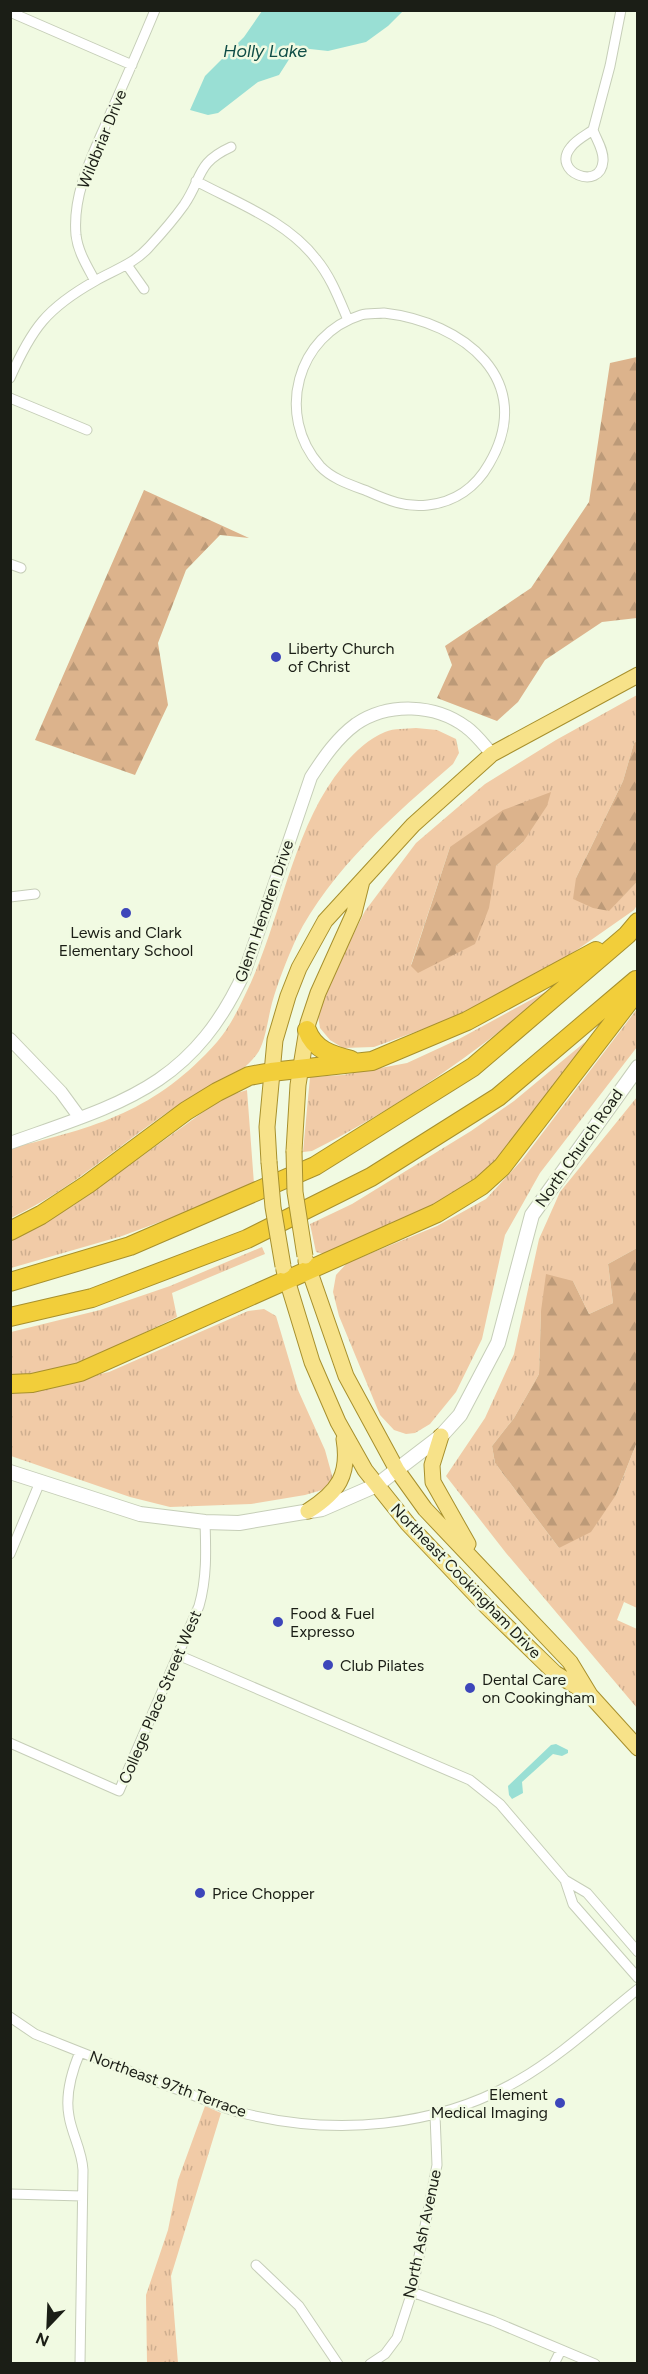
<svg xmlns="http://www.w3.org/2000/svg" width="648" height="2374" viewBox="0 0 648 2374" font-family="Figtree,sans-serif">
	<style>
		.grass { fill: url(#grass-tufts); fill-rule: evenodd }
		.forest { fill: url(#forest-firs) }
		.water { fill: #99dfd4 }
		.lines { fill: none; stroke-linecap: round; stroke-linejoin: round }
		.minor-casing { stroke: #c6ceb8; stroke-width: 11 }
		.tertiary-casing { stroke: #c6ceb8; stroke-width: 14 }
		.secondary-casing { stroke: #c6ceb8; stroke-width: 16 }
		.primary-casing { stroke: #a7902d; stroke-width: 17 }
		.motorway-casing { stroke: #a7902d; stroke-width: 20 }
		.minor { stroke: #fff; stroke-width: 9 }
		.tertiary { stroke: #fff; stroke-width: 12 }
		.secondary { stroke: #fff; stroke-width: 14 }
		.primary { stroke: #f7e289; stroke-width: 15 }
		.motorway { stroke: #f2ce3a; stroke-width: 18 }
		.primary-bridge-casing { stroke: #a7902d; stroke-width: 17; stroke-linecap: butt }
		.primary-bridge { stroke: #f7e289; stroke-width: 15 }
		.poi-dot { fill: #3d46ba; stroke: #f1fae2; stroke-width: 2 }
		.labels { text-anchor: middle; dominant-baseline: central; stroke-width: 5; stroke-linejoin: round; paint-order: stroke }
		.street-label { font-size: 16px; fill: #1b1e16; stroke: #f1fae2 }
		.poi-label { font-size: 16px; fill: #1b1e16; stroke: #f1fae2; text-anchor: start }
		.water-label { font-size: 18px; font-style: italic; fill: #104d46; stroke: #f1fae2 }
	</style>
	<defs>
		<pattern id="grass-tufts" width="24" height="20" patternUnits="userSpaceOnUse" patternTransform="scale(1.5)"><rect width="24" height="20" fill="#f1cba7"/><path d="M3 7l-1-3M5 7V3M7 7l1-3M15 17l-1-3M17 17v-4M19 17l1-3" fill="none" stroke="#ceae8f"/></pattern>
		<pattern id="forest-firs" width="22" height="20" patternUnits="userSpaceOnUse" patternTransform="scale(1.5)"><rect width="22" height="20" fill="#dcb38c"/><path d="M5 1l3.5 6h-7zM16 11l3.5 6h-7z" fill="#bc9a78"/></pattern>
	</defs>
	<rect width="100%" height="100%" fill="#f1fae2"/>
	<!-- grass -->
	<path class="grass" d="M637 695V741L634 743 623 781 576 878 608 911 637 882V905L634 910 561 961 448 1020 374 1047 343 1048 330 1040 320 1028 318 1016 328 985 365 911 416 843 485 784 556 740ZM523 842 496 866 411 965 450 847Z
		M416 728 437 730 456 739 459 753 453 764C395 814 331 869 296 939 287 959 278 982 272 1003 268 1018 266 1038 259 1051 242 1078 206 1088 180 1104 123 1141 73 1189 11 1218L10 1148C96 1128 157 1110 217 1042 229 1028 237 1012 245 995 281 923 292 827 343 766 355 752 368 739 385 732 394 728 407 729 416 728Z
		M551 989C478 1052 398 1108 312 1151L303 1152 310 1077 343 1075 407 1063 459 1039Z
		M637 1009V1047L540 1173 505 1235 482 1339 456 1392 430 1424 415 1433 406 1434 394 1430 380 1415 339 1316 333 1292 336 1275 347 1263 437 1226 486 1199 522 1160Z
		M585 1042 579 1053 485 1174 437 1204 323 1254 316 1252 310 1224 352 1204 471 1131 514 1101Z
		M247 1090 254 1184 211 1203 122 1236 11 1268V1239L74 1205 224 1097Z
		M637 1097V1248L608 1264 613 1303 589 1314 573 1281 541 1311 539 1374 514 1418 492 1446 495 1463 559 1548 616 1495 637 1442V1608L624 1602 617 1620 637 1629V1708L506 1553 446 1476 485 1418 514 1354 539 1239 560 1192Z
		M262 1247 265 1254 172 1293 177 1317 98 1355 65 1367 11 1378V1332L100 1310 170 1286Z
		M264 1309 276 1316 298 1390 325 1450 333 1479 322 1490 305 1495 251 1504 170 1507 130 1497 11 1456V1389L40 1388 109 1372 248 1311Z
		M205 2106 221 2113 171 2276 178 2363H147L146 2295 168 2230 178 2180Z"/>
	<!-- forest -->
	<path class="forest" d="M637 357V618L602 622 545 660 518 702 497 721 437 698 452 665 445 646 531 588 589 502 610 363Z
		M144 490 249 538 220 535 186 570 158 643 168 705 135 775 35 740Z
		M637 741V882L609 911 593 908 573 899 576 878 623 781 634 743Z
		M551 792 547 806 523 842 496 866 489 908 475 944 418 973 411 966 450 847 503 810Z
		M637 1248V1442L616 1495 591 1532 559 1548 495 1463 492 1446 514 1418 539 1374 541 1311 546 1274 573 1281 589 1314 613 1303 608 1264Z"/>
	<!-- water -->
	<path class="water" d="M262 11V10L403 11 388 26 366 42 328 51 301 48 295 50 279 75 258 82 218 113 208 115 190 110 205 76 244 37Z
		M556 1744 568 1750V1753L562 1756 553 1754 522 1782 523 1793 512 1799 509 1795 508 1786 551 1745Z"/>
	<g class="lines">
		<defs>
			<path id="minor" d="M10 12 132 65
				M593 130C596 139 604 150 603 161 601 192 550 172 571 147 576 140 586 135 593 130Z
				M593 130 610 66 621 10
				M196 181C237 203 287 221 316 259 331 277 339 299 348 320
				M127 265 144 289
				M95 281C87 266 78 252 76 235 72 191 95 151 111 112 126 78 141 44 155 10
				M384 313C463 322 538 380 489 464 476 487 455 502 428 505 406 508 387 500 367 491 351 485 332 479 320 466 275 415 297 335 361 315 368 313 377 314 384 313Z
				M10 378C32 328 47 308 95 281 114 270 134 264 149 247 161 234 174 219 184 205 203 177 196 163 231 147
				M10 398 87 430
				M10 564 21 568
				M10 897 35 894
				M10 1554 40 1482
				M178 1655 470 1780 500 1804 565 1880 587 1893 638 1952
				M10 1743 119 1791 199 1606C207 1578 206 1551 205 1522
				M565 1880 573 1904 638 1978
				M10 2017 35 2034C83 2053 130 2072 179 2090 200 2097 221 2108 242 2113 335 2136 436 2128 519 2080 562 2055 599 2020 638 1989
				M10 2194 82 2196
				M256 2265 299 2306 338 2364
				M412 2292 493 2321 595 2364
				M80 2364 83 2170C82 2150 72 2135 69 2116 65 2095 72 2071 80 2052
				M370 2364 385 2354 397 2338 412 2292 437 2165 435 2115
				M554 2364 561 2350"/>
			<path id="tertiary" d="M10 1039 61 1092 80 1118
				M10 1143C122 1103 192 1087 245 971L311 777C324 757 337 738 356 724 389 702 435 704 466 727 476 734 484 745 492 754"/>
			<path id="secondary" d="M10 1472 140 1514 205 1522 239 1523 322 1509 377 1485 441 1436 460 1415 498 1343 532 1215 638 1067"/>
			<path id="primary" d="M294 1151 298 1085 308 1023 318 993 354 913 362 881
				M269 1162 267 1127 275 1040 288 996 299 968 325 921 413 825 492 754 638 675
				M306 1261 346 1376 397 1470 425 1509 570 1662 590 1695 638 1748
				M284 1270 312 1362 338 1422 365 1470 408 1524 487 1607 555 1673 588 1694
				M441 1436 432 1465 433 1482 468 1544
				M308 1511C338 1492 350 1475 344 1439"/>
			<path id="motorway" d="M307 1030C314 1050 332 1055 351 1060
				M10 1231 41 1215 88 1184 186 1111 217 1092 249 1076 271 1072 372 1061 467 1021 596 951
				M10 1282 130 1246 315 1166 473 1067 627 935 638 922
				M10 1317 92 1298 247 1239 371 1177 498 1097 636 980
				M10 1384 32 1383 80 1372 437 1213 481 1186 502 1167 638 990"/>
		</defs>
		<!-- minor casing -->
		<use href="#minor" class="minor-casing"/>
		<!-- tertiary casing -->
		<use href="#tertiary" class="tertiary-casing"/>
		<!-- secondary casing -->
		<use href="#secondary" class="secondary-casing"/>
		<!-- primary casing -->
		<use href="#primary" class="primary-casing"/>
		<!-- motorway casing -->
		<use href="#motorway" class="motorway-casing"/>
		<!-- minor -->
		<use href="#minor" class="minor"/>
		<!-- tertiary -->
		<use href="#tertiary" class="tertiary"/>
		<!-- secondary -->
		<use href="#secondary" class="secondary"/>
		<!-- primary -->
		<use href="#primary" class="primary"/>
		<!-- motorway -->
		<use href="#motorway" class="motorway"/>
		<defs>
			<path id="primary-bridge" d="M294 1151 295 1192 305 1256
				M269 1162 273 1207 283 1266"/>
		</defs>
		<!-- primary-bridge casing -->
		<use href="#primary-bridge" class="primary-bridge-casing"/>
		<!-- primary-bridge -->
		<use href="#primary-bridge" class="primary-bridge"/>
	</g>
	<!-- markers -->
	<g class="poi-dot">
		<circle cx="276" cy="657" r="6"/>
		<circle cx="126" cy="913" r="6"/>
		<circle cx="278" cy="1622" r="6"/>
		<circle cx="328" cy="1665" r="6"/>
		<circle cx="470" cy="1688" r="6"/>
		<circle cx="200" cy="1893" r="6"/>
		<circle cx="560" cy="2103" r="6"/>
	</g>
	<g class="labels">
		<!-- street labels -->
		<g class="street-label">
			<text transform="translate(102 139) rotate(-68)">Wildbriar Drive</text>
			<text transform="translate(264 911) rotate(-71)">Glenn Hendren Drive</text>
			<text transform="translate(579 1148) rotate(-55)">North Church Road</text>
			<text transform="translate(466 1581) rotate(46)">Northeast Cookingham Drive</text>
			<text transform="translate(160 1697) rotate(-67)">College Place Street West</text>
			<text transform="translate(168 2084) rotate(20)">Northeast 97th Terrace</text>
			<text transform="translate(422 2234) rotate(-78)">North Ash Avenue</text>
		</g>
		<!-- poi labels -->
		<g class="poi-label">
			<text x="288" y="648">Liberty Church<tspan x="288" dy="18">of Christ</tspan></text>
			<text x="126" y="932" text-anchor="middle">Lewis and Clark<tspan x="126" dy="18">Elementary School</tspan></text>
			<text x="290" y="1613">Food &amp; Fuel<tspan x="290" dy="18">Expresso</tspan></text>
			<text x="340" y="1665">Club Pilates</text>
			<text x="482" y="1679">Dental Care<tspan x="482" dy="18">on Cookingham</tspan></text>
			<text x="212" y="1893">Price Chopper</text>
			<text x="548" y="2094" text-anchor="end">Element<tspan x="548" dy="18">Medical Imaging</tspan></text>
		</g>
		<!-- water labels -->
		<g class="water-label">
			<text x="265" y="51">Holly Lake</text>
		</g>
	</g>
	<!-- border -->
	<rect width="648" height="2374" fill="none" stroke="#1b1e16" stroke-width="24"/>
	<!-- north arrow -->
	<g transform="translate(48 2326) rotate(203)" stroke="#f1fae2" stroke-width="4.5" paint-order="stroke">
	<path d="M0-4.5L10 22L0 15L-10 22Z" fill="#1b1e16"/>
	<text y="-9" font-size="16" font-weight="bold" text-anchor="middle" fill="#1b1e16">N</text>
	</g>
</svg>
